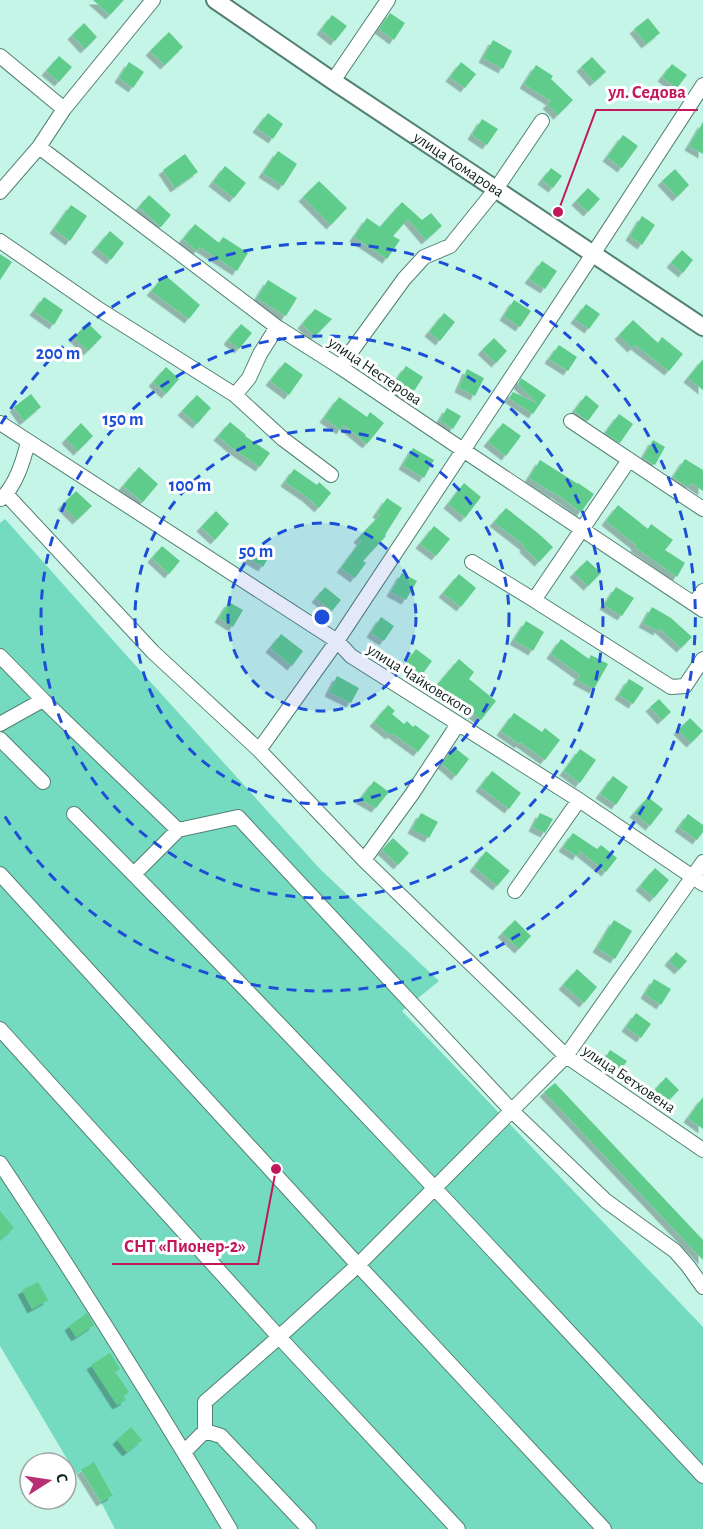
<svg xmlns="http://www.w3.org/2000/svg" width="703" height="1529" viewBox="0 0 703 1529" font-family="'Alegreya Sans',sans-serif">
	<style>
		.green { fill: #74dac0 }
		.building { fill: #5ecc8b; filter: url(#shadow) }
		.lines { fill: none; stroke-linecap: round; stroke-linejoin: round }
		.minor-casing { stroke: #538074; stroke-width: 16 }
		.major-casing { stroke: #538074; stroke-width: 20 }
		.minor { stroke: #fff; stroke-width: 14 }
		.major { stroke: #fff; stroke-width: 16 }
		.ring { fill: none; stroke: #1d4ed8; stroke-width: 3; stroke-dasharray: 10 8 }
		.labels { text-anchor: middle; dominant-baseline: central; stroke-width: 6; stroke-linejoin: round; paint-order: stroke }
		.street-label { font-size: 16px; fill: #0d201b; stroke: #fff }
		.centre { fill: #1d4ed8; stroke: #fff; stroke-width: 3 }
		.ring-label { font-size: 18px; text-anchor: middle; font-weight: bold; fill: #1d4ed8; stroke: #fff; stroke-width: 6; stroke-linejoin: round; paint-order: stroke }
		.leader { fill: none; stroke: #c2185b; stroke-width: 2 }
		.callout-dot { fill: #c2185b; stroke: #fff; stroke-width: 2 }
		.callout-label { font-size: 18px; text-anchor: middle; font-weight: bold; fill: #c2185b; stroke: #fff; stroke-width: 6; stroke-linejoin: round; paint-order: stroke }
	</style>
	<defs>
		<filter id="shadow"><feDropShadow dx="-4.5" dy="4.5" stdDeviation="0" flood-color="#0004"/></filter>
	</defs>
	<rect width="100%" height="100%" fill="#c5f5e7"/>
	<!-- green -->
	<path class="green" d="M5 519 127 656 320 869 439 981 402 1011 703 1327V1529H115L101 1502 113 1494 94 1463 76 1474 0 1346V523Z"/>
	<!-- building -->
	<path class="building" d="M93 0H124L110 15Z
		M390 13 405 23 394 40 379 29Z
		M332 15 347 26 335 41 321 30Z
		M648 18 660 33 646 44 634 29Z
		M84 23 97 37 85 49 72 35Z
		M169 32 183 47 165 65 150 51Z
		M493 40 512 51 503 69 483 58Z
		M59 56 72 67 59 82 46 71Z
		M592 57 606 72 594 82 581 67Z
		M129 62 144 72 133 88 119 78Z
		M461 62 476 74 465 88 450 77Z
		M672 64 687 75 677 88 662 77Z
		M536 65 553 76 551 79 573 100 558 115 547 104 551 101 524 84Z
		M268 113 283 124 273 139 257 128Z
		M482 119 498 129 487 145 472 135Z
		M703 122V154L689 146Z
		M623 135 638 146 622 168 607 157Z
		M278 151 297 164 283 186 263 173Z
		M185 154 198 172 175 188 163 170Z
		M225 166 246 183 234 198 213 182Z
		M551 168 562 176 553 188 542 180Z
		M675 169 689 185 677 197 662 181Z
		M319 181 347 208 331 225 303 197Z
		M588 188 600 199 588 212 576 201Z
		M149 195 171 215 161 227 139 207Z
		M402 202 422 220 431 213 442 226 426 240 408 219 393 236 400 240 387 259 354 237 367 218 380 227Z
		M71 205 87 216 70 241 54 229Z
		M642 216 655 225 642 245 630 236Z
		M195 224 219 243 223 237 248 253 237 271 200 247 197 251 183 239Z
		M110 231 124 243 111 260 96 248Z
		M682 250 693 260 683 273 671 263Z
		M0 254 12 262 0 280Z
		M542 261 557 271 545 289 529 279Z
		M165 275 200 305 189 319 151 291Z
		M268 280 297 298 286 316 257 298Z
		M44 297 63 310 54 325 34 311Z
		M514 300 531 311 520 327 504 316Z
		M586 304 600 314 589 329 575 319Z
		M315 309 332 319 315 336 302 324Z
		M444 313 455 322 440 341 429 332Z
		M633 320 658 343 662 337 683 354 669 371 635 345 632 348 619 335Z
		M88 323 102 337 88 351 74 337Z
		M241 324 252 333 239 349 228 340Z
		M494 338 507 351 496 363 482 350Z
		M559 345 577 357 568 371 549 359Z
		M703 359V390L688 378Z
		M285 362 303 375 289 395 270 381Z
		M406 366 423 377 409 399 391 387Z
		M166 367 179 379 166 394 153 382Z
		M467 369 484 378 475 396 459 388Z
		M521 378 546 395 533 414 509 398 513 392 538 404 518 384Z
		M31 394 41 407 24 421 14 407Z
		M197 395 211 408 197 424 182 411Z
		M586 395 599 406 588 421 574 411Z
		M339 397 367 417 370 412 384 423 367 444 344 425 341 430 324 418Z
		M447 408 461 416 453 429 440 420Z
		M619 414 633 424 620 443 605 433Z
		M230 422 246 435 245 436 270 453 260 467 232 448 218 436Z
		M81 423 93 436 78 451 66 439Z
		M503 423 521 436 506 456 488 442Z
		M653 440 665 447 655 465 643 458Z
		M413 448 434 460 424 478 403 465Z
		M685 459 703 470V491L691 483 688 487 673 477Z
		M540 460 578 484V483L594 494 581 512 555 493V494L529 478Z
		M139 467 158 484 143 502 123 486Z
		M294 469 317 485 319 482 331 493 319 508 307 497 285 482Z
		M464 483 481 497 465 518 448 504Z
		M76 491 92 506 77 520 62 505Z
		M387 498 402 508 385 535 386 536 363 561 366 563 355 578 341 568 361 541 358 538 380 515 377 513Z
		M618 505 648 529 651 524 673 540 665 550 685 563 677 577 635 547 636 545 606 521Z
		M506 508 539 534 553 547 539 562 524 548 525 546 494 522Z
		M216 511 229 524 215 540 201 527Z
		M434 526 450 539 436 556 420 544Z
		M254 545 270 555 263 567 246 557Z
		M162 546 180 561 169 574 152 558Z
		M587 560 601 573 588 586 574 573Z
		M402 573 417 581 406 600 391 592Z
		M459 574 476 588 461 607 443 593Z
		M325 587 341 600 332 611 316 598Z
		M616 587 634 598 622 616 604 605Z
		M229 602 243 610 233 627 219 618Z
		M652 607 671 618 692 637 681 648 659 628 658 631 643 623Z
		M381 617 394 626 384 641 371 633Z
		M526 621 544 632 533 651 514 640Z
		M281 634 303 651 292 666 270 648Z
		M561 639 589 659 591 655 608 664 594 689 577 680 580 675 551 654Z
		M416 649 432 661 421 676 405 664Z
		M459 659 474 672 469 679 496 701 481 720 437 685Z
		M337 676 359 688 351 703 329 692Z
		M629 679 644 688 633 704 619 695Z
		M659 699 671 712 662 720 650 707Z
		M388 705 395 711 392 714 404 724 407 721 413 727 415 725 430 736 418 752 392 733 390 735 374 722Z
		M514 713 542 732 545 728 560 740 545 760 520 742 519 744 501 731Z
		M690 718 703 731 691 743 678 730Z
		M454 747 469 759 456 776 442 764Z
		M580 749 596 760 580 783 564 771Z
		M492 771 521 793 509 809 480 787Z
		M613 776 628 787 616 805 600 794Z
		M374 781 389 792 376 808 360 799Z
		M648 797 663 809 650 826 634 813Z
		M421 813 438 822 429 838 412 829Z
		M540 813 553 819 545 833 533 827Z
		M688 814 703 825V832L697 840 679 827Z
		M573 833 597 849 601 845 617 858 606 872 580 851 577 856 563 847Z
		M393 838 409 853 398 865 382 850Z
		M486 851 510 871 497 886 474 867Z
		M655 868 669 880 654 898 640 886Z
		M515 920 531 936 519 949 502 933Z
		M614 920 632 931 615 959 597 948Z
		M676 952 687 961 679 970 669 961Z
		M577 969 597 987 584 1003 563 985Z
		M654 979 671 989 661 1005 645 994Z
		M636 1013 651 1024 641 1038 626 1027Z
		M610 1050 627 1061 618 1074 602 1063Z
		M666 1077 679 1090 664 1105 652 1093Z
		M555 1083 703 1240V1260L544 1092Z
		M703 1097V1129L688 1118Z
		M0 1211 14 1228 0 1240Z
		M38 1282 48 1300 32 1309 22 1290Z
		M87 1313 94 1325 76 1337 69 1326Z
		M110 1353 120 1369 115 1372 129 1392 123 1396 126 1400 117 1405 91 1365Z
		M131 1427 142 1440 127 1452 117 1440Z
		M94 1462 113 1495 101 1502 81 1470Z"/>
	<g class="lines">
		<defs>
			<path id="minor" d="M0 56 64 109
				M333 81 388 0
				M39 147 277 327 340 367 463 450 703 610
				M0 192 39 147 64 109 153 0
				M0 241 100 310 235 395 283 439 331 475
				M340 367 404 279 424 257 450 246 496 189 542 121
				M235 395 249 378 260 354 277 327
				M571 421 703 509
				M0 423 337 641 351 656 579 800 703 884
				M629 460 534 600 671 687 685 686 703 659
				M6 494 153 652 259 750 364 860 566 1056 703 1150
				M1 499C16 485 23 462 28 442
				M472 562 534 600
				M694 604 703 591
				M0 656 43 700
				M0 724 43 700 178 830 238 817 512 1111 606 1201 675 1251 688 1266 703 1287
				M0 739 43 782
				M259 750 337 641 593 254 703 85
				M74 814C289 1030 496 1253 703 1476
				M364 860 412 794 458 724
				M0 874 358 1265 604 1529
				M134 874 178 830
				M515 891 579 800
				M0 1029 279 1337 458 1529
				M0 1163C80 1283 156 1405 230 1529
				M205 1431 221 1436 309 1529
				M184 1452 205 1431V1402L279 1337 358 1265 566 1056 703 862"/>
			<g id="major">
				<path id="s1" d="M215 0 333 81 703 327"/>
			</g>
		</defs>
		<!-- minor casing -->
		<use href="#minor" class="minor-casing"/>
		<!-- major casing -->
		<use href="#major" class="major-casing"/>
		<!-- minor -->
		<use href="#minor" class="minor"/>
		<!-- major -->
		<use href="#major" class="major"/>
	</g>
	<!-- distance rings -->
	<circle cx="322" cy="617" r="94" fill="#1d4ed8" fill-opacity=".12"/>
	<g class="ring">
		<circle cx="322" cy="617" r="94"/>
		<circle cx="322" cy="617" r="187"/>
		<circle cx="322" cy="617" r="281"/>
		<path d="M1 424A374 374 0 1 1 1 810"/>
	</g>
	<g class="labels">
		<!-- street labels -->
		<g class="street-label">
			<text stroke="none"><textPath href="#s1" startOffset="294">улица Комарова</textPath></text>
			<text transform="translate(375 371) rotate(34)">улица Нестерова</text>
			<text transform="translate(420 680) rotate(32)">улица Чайковского</text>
			<text transform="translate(629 1079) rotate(34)">улица Бетховена</text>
		</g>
	</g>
	<circle cx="322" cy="617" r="9" class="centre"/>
	<g class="ring-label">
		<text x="58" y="359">200 m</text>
		<text x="123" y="425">150 m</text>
		<text x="190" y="491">100 m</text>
		<text x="256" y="557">50 m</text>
	</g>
	<!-- callouts -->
	<path class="leader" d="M558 212L596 110H698M276 1169L258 1264H112"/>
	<g class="callout-dot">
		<circle cx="558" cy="212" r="6"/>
		<circle cx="276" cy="1169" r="6"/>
	</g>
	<g class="callout-label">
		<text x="647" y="98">ул. Седова</text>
		<text x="185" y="1252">СНТ «Пионер-2»</text>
	</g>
	<!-- north arrow -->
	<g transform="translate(48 1481) rotate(78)"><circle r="28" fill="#ffffff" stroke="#9ea6a4" stroke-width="1.5"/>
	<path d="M0-4.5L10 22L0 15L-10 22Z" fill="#b63072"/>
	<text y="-9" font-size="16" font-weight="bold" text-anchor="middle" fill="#0d201b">С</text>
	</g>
</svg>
